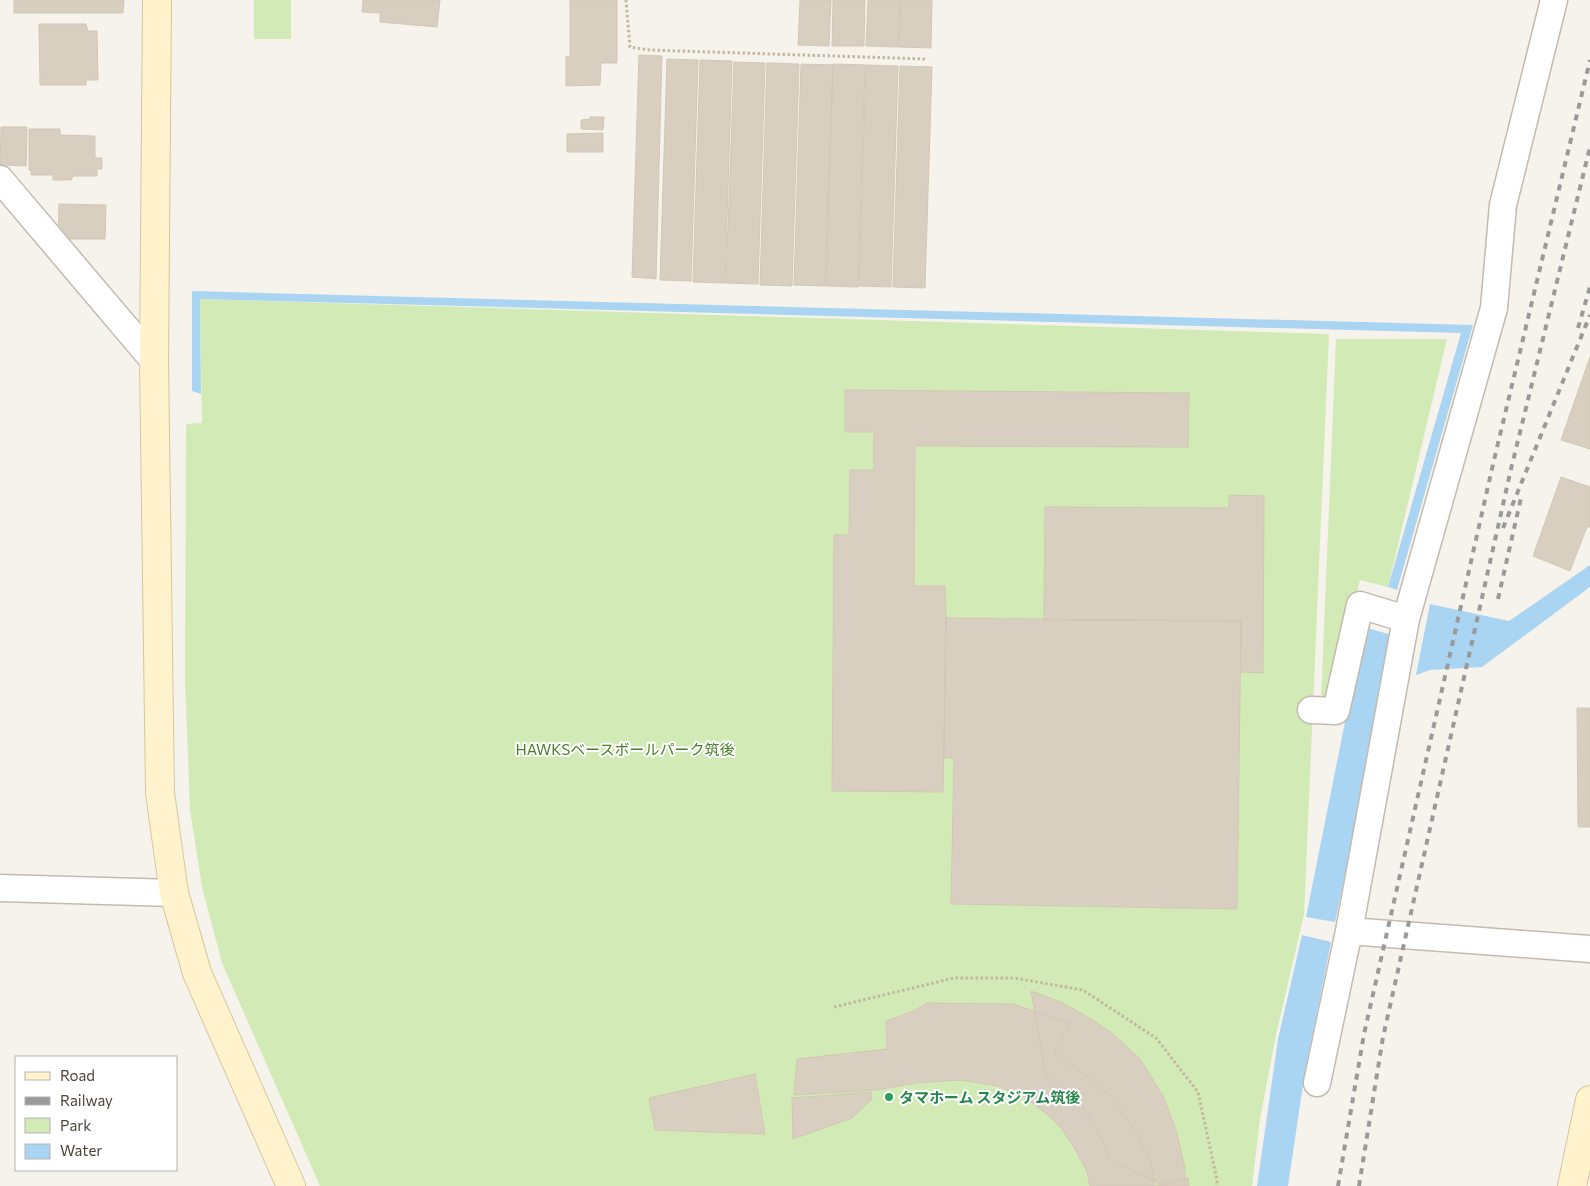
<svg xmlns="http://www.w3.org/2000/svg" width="1590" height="1186" viewBox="0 0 1590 1186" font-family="Commissioner,'Noto Sans JP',sans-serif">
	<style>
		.green { fill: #d2eab5 }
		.water { fill: #a9d4f2 }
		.building { fill: #d8cfc1; stroke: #d3c7b4 }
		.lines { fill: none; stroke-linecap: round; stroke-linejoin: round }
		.street-casing { stroke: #c2bbae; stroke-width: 29 }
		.secondary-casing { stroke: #d6c79b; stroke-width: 30 }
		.path { stroke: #c4b79f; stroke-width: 3; stroke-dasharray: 2.5 2.5; stroke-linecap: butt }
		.street { stroke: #fff; stroke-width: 26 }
		.secondary { stroke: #fff3cd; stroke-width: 28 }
		.rail { stroke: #9a9a9a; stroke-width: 4; stroke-dasharray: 6 6; stroke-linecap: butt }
		.leisure-dot { fill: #2e9e5b; stroke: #fff; stroke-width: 2 }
		.labels { text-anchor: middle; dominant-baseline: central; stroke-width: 4; stroke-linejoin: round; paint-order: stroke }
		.park-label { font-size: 15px; fill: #4a7f2a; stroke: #fff }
		.leisure-label { font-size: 15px; font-weight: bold; fill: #27864d; stroke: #fff; text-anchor: start }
	</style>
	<rect width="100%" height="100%" fill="#f6f3ec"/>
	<!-- green -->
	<path class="green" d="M254 0H291V39H254Z
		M200 299 1329 334 1304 915 1276 1035 1260 1119 1252 1186H320L222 963 202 887 190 810 185 681 186 424 202 423Z
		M1336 339H1447L1388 587 1360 580 1331 699 1321 700Z"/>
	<!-- water -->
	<path class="water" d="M192 291 1473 325 1397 590 1388 587 1461 333 200 299 201 394 192 391Z
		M1590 565V587L1482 667 1430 670 1416 675 1430 604 1509 621Z
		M1364 627 1395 636 1335 922 1306 917Z
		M1302 935 1331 942 1304 1078 1288 1186H1257L1278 1039Z"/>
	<!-- building -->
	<path class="building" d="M14 0H124L123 13H14Z
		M363 0H440L437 27 380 22V13L362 12Z
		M570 0H617V63H601L600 85 566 86V57L570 56Z
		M800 0H831L829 46 798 45Z
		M833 0H865L864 46H832Z
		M868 0H900L898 47 866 46Z
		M901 0H932L931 48 899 47Z
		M39 24H86L88 31H97L98 80H86V85H40Z
		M639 55 662 56 656 279 632 277Z
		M667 59 698 60 691 281 660 280Z
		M700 60 732 61 725 283 693 282Z
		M734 62 765 63 758 284 726 283Z
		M767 63 799 64 792 286 760 285Z
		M801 64 833 65 825 286 794 285Z
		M833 64 865 65 858 287 826 286Z
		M866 65 898 66 891 287 859 286Z
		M900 66 932 67 925 288 893 287Z
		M590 117H604L603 130 581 129V120L590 119Z
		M1 127H27L26 166 0 165Z
		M29 129H60V135L95 136V158H102V169H97V176H73L71 180H53V175H31V170H29Z
		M603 133V152H567V134Z
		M59 204 106 205 105 239H58Z
		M1590 357V449L1561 440Z
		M845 390 1189 393 1188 447 915 446 914 586H945L946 618 943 792 832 791 834 535H849L850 470H874V432H845Z
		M1561 477 1590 487V527H1587L1570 571 1533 556Z
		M1229 495 1264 496 1263 673 1241 672V621L1044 620 1045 507 1229 508Z
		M946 618 1241 621 1237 909 951 904 954 758H944Z
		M1577 708H1590V827H1578Z
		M1031 991 1061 1002 1081 1013 1111 1032 1140 1059 1163 1096 1176 1130 1185 1168V1186H1164L1110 1160 1103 1141 1083 1106 1070 1094 1046 1077Z
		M926 1003 1013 1004 1070 1023 1054 1053 1089 1078 1112 1097 1137 1134 1151 1163 1154 1186 1188 1178 1189 1186H1090L1087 1172 1075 1149 1062 1129 1047 1114 1024 1097 998 1086 961 1080 917 1083 876 1090 794 1095 797 1059 887 1049 886 1021 914 1011Z
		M755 1074 765 1134 655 1130 649 1098Z
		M871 1092 872 1099 852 1118 793 1139 792 1098Z"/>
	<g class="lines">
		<defs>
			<path id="street" d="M0 179 154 361
				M1311 710 1336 711 1360 605 1406 619
				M0 888 174 893
				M1349 931 1590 949
				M1317 1083 1349 931 1406 619 1494 308 1503 205 1554 0"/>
			<path id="secondary" d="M157 0 154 361 160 793 174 893 197 973 291 1186
				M1572 1186 1590 1100"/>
		</defs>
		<!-- street casing -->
		<use href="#street" class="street-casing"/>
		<!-- secondary casing -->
		<use href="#secondary" class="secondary-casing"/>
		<!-- path -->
		<path class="path" d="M626 0 630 47 650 50 926 59
			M834 1007 954 978H1014L1083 990 1156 1038 1198 1092 1217 1180V1186"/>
		<!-- street -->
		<use href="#street" class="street"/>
		<!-- secondary -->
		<use href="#secondary" class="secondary"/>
		<!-- rail -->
		<path class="rail" d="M1578 328 1590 287
			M1503 528 1590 315
			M1498 599 1521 498
			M1338 1186 1364 1034 1494 460 1590 60
			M1359 1186 1383 1037 1511 469 1590 147"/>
	</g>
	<!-- markers -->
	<circle class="leisure-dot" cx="889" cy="1097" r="5"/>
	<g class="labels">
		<!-- park labels -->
		<g class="park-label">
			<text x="625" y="749">HAWKSベースボールパーク筑後</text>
		</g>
		<!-- leisure labels -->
		<g class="leisure-label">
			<text x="899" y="1097">タマホーム スタジアム筑後</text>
		</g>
	</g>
	<!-- legend -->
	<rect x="15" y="1056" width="162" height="115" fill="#ffffff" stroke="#b7b4b0"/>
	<rect x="25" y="1072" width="25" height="8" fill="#fff3cd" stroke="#b7b4b0"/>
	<text x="60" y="1081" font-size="15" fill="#4b4439">Road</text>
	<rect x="25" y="1097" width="25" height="8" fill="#9a9a9a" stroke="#b7b4b0"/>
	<text x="60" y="1106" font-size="15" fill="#4b4439">Railway</text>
	<rect x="25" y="1118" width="25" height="15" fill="#d2eab5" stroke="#b7b4b0"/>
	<text x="60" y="1131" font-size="15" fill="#4b4439">Park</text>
	<rect x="25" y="1144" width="25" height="15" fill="#a9d4f2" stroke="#b7b4b0"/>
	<text x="60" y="1156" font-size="15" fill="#4b4439">Water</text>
</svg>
